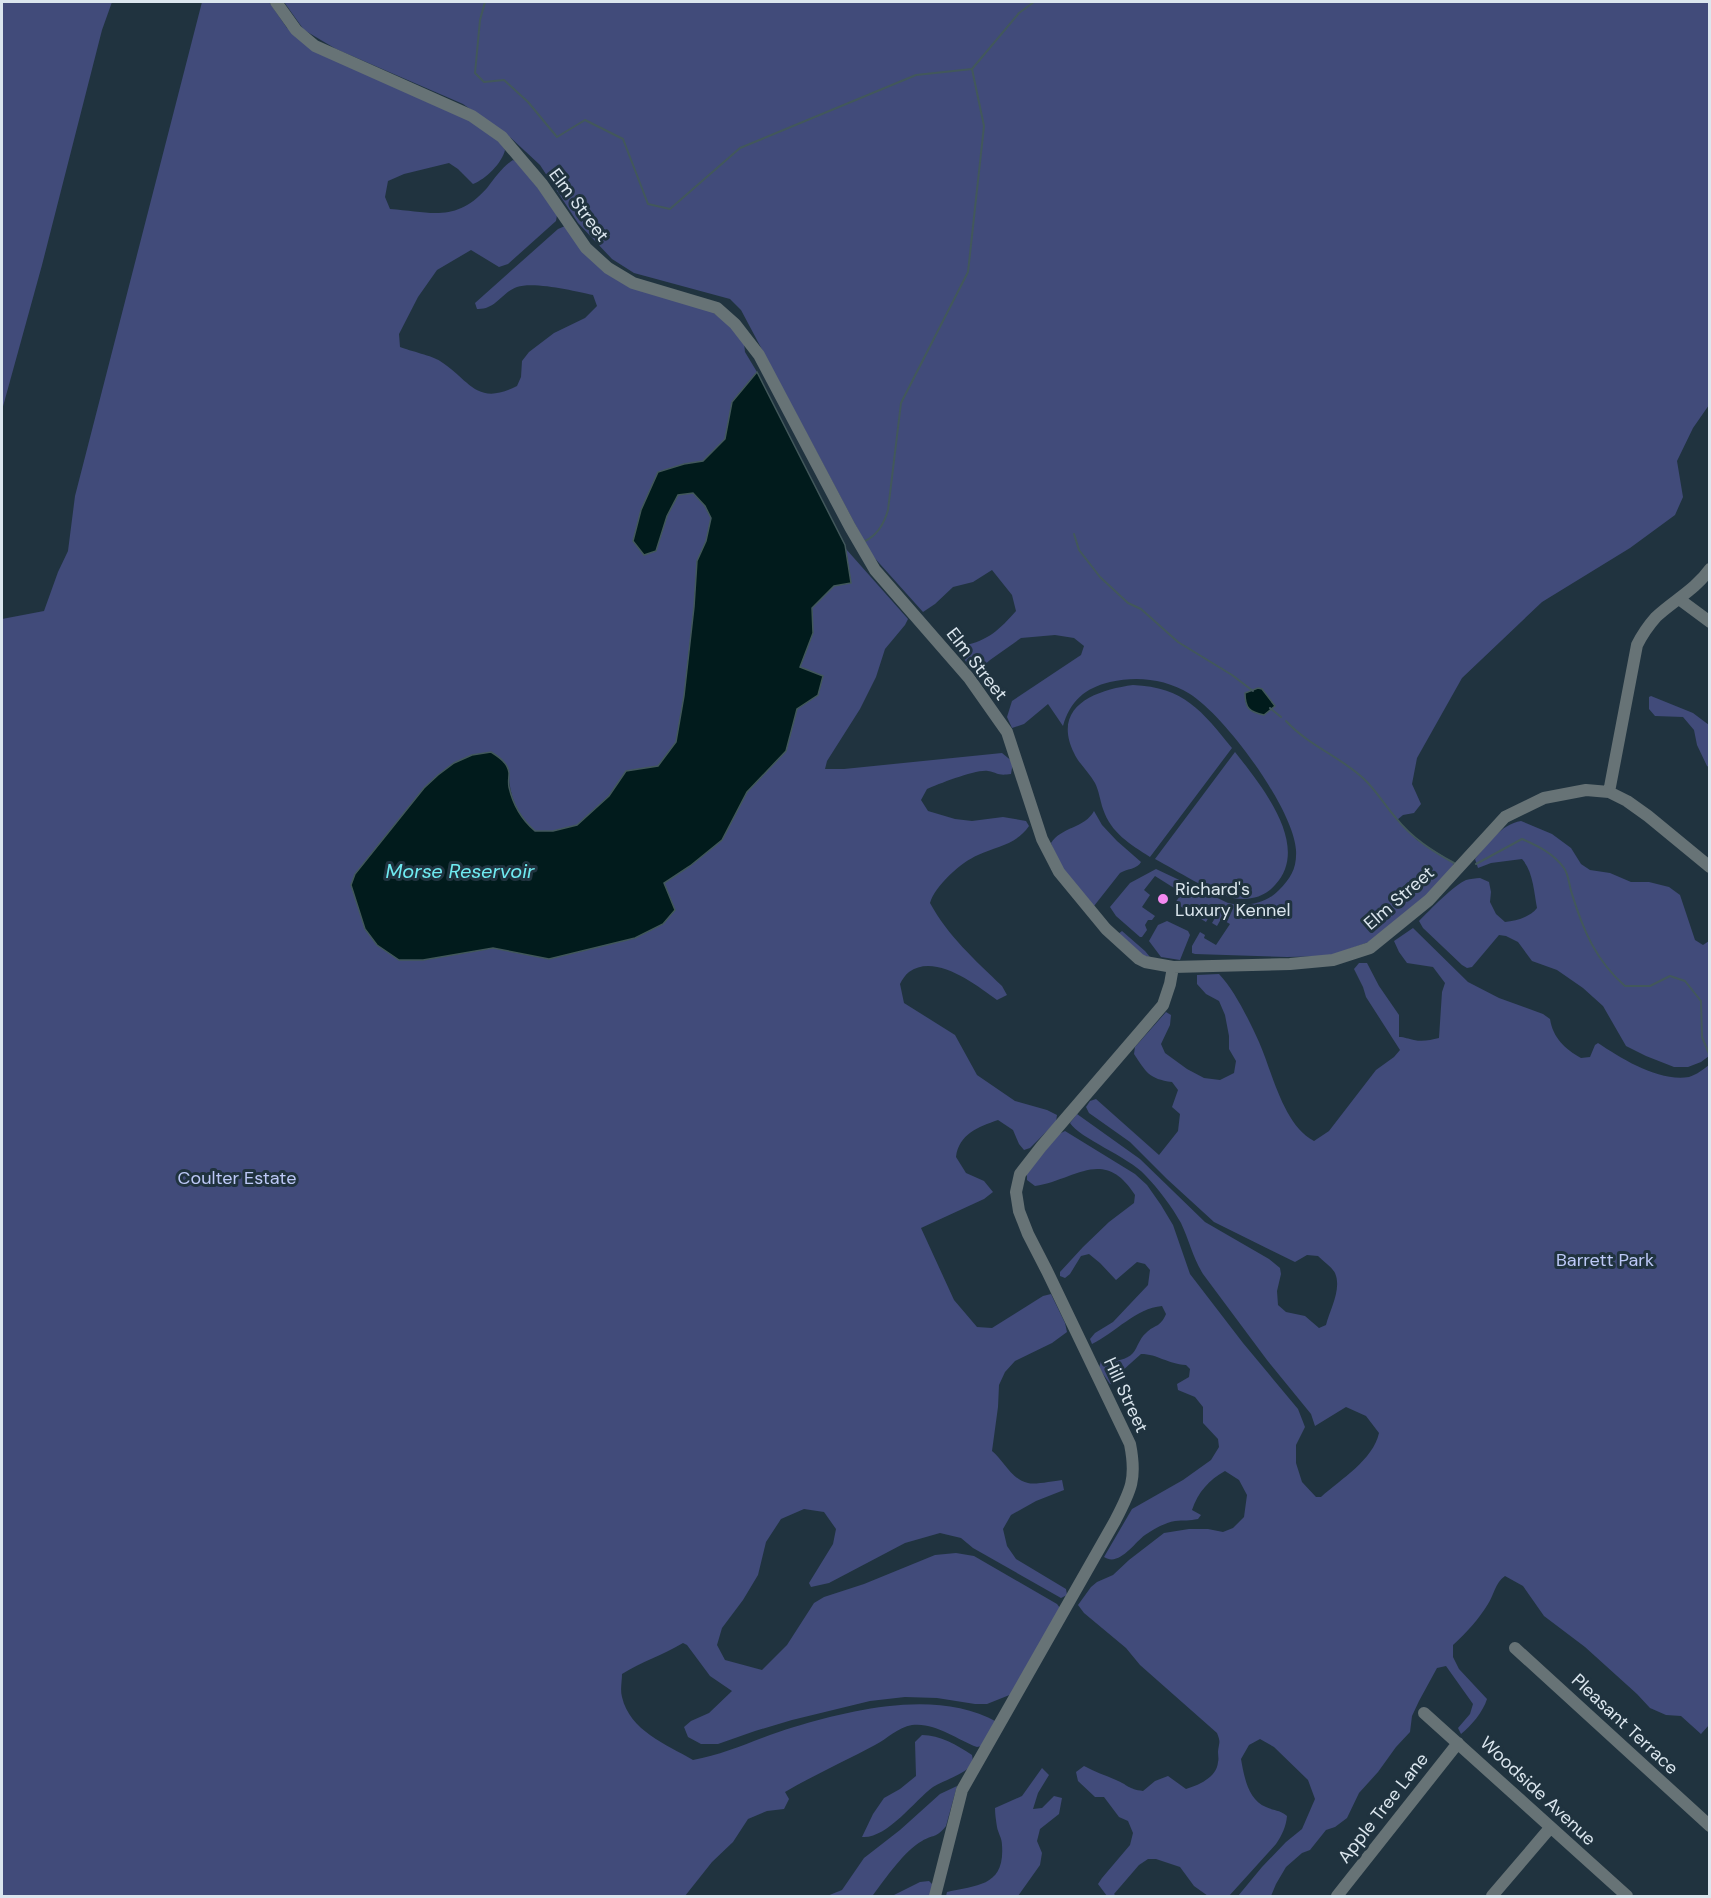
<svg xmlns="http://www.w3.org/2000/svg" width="1711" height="1898" viewBox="0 0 1711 1898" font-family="'DM Sans',sans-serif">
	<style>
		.green { fill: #414b7a }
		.water { fill: #011b1c; stroke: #42585b; stroke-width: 1.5 }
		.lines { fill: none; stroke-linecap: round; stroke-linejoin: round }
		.stream { stroke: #42585b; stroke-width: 2 }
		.minor { stroke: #677376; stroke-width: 12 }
		.poi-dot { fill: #f489f1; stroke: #20333f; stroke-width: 2 }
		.labels { text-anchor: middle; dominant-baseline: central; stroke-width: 6; stroke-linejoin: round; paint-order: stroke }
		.street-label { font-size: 18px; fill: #dbe6ee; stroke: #20333f }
		.poi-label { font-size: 18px; fill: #dbe6ee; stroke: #20333f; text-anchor: start }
		.park-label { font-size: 18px; fill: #bdc9f7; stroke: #20333f }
		.water-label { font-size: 20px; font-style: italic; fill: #6febf2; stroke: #20333f }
	</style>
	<rect width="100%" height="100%" fill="#20333f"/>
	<!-- green -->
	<path class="green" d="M2 2H112L102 30 42 265 2 410Z
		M202 2H269L287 28 466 118 498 140 505 150C502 163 486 179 473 184L458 169 449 163 404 174 388 181 385 197 390 209C431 212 456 223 487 188 495 178 502 167 513 160L522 165 557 215 556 221 508 264 499 267 471 250 437 270 418 297 399 334 400 347C410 351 433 356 440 361 470 380 476 407 517 386L521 377 522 361 529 352 554 333 585 318 597 306 593 295C576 291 533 281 517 287 502 292 496 310 477 309L475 303 558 229 565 226 609 275 711 311 731 326 744 343 745 352 757 372 732 402 725 439 703 461 684 464 658 473 641 510 633 541 656 551 667 516 678 495 693 493 705 506 711 518 706 541 697 561 694 607 684 696 676 742 658 766 626 771 609 796 577 825 553 831H535C517 815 508 794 509 770L454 763 424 788 423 960 493 948 549 959 675 910 664 883 690 866 722 840 747 792 786 751 797 709 818 695 800 667 813 633 812 608 834 586 851 583 846 549 908 619 905 625 885 649 876 677 860 709 827 761 825 769H844L1002 753 1013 762 1011 774C997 776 999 773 988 771 976 769 939 784 927 789L921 800 928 811 955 819 972 821 1003 817 1026 821 1029 826C1016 845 997 846 978 855 961 862 935 886 930 903 948 936 975 960 1002 986L1007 995 997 1000C975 984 935 953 909 972 905 975 902 980 900 984L904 1003 955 1035 977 1075 1015 1101 1047 1110 1057 1115 1056 1122 1030 1148 1024 1150 1019 1144 1013 1130 998 1120C978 1127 959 1134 956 1157L966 1173 984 1181 993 1192 984 1199 921 1228 954 1300 977 1327 992 1328 1043 1296 1051 1294 1065 1323 1067 1332 1052 1343 1015 1361 1005 1372 999 1385 998 1407 992 1451C1004 1461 1012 1480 1028 1483 1035 1485 1053 1481 1062 1480L1064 1490 1036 1501 1011 1515 1003 1529 1007 1546 1016 1559 1066 1589 1067 1595 1061 1598 973 1548 961 1538 940 1533 905 1543 829 1583 811 1587 809 1583 833 1544 836 1529 824 1512 804 1509 781 1519 766 1542 758 1575 743 1600 722 1628 717 1645 725 1660 762 1670 787 1645 814 1603 824 1597 864 1584 935 1555 956 1553 974 1556 1057 1604 1060 1608 1012 1694 987 1704H975L937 1698 905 1697 870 1701 792 1720 755 1731 718 1744H701L688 1737 684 1727 691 1721 709 1713 732 1691 710 1676 687 1645 683 1643C663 1655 641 1662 622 1674 622 1681 620 1690 622 1697 630 1731 666 1744 693 1760 728 1754 760 1737 794 1727 855 1709 938 1689 997 1722L982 1746 977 1747C956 1739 935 1722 912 1725 898 1727 887 1739 875 1745 845 1761 814 1775 785 1792L789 1799 784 1809 767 1811 748 1819 733 1842 712 1862 685 1896H2V619L44 611 58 572 68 551 75 496Z
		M284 2H1709V405L1693 428 1677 461 1683 497 1675 515 1630 548 1542 602 1462 678 1417 758 1412 784 1421 804 1414 813 1403 815 1397 820 1417 840 1454 863 1448 875 1433 892 1372 941 1329 956 1287 957 1195 954 1192 953V946L1200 932 1205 935 1204 938 1216 945 1230 924 1221 919 1217 926 1212 923 1215 918 1210 915 1206 922 1175 903 1182 893 1155 876 1144 890 1150 895 1142 907 1155 916 1152 920H1148L1145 925 1147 930 1142 937H1140L1116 916 1110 907 1130 883 1156 869 1228 903C1246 907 1266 904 1279 890 1291 878 1297 868 1296 850 1293 808 1225 716 1190 694 1165 679 1138 676 1110 682 1085 688 1070 701 1063 726L1048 704 1024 724 1012 728 1007 717 1012 701 1081 655 1084 646 1074 638 1055 635 1021 638 990 660 975 673 960 654 963 646C989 640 999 630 1016 611L1012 595 992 570 973 582 953 587 935 604 923 612 871 554 741 310 730 299 634 273 612 259 578 223 540 165 511 138 463 104 336 49 304 30Z
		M1133 685C1184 687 1202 711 1232 748L1150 857C1130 844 1111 833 1103 809 1100 800 1099 791 1095 783 1089 772 1079 764 1074 753 1051 706 1096 690 1133 685Z
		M1651 696 1693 713 1709 725V767L1707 766 1697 745 1694 730 1683 717 1655 716 1649 709V697Z
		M1235 752C1260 784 1312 846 1275 885 1265 897 1248 901 1233 898 1211 893 1176 870 1155 859Z
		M1094 811 1102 825 1117 841 1141 862C1138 869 1126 869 1120 873L1094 906 1058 863 1051 843C1061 827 1085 828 1094 811Z
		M1521 821 1552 834 1571 848 1581 864 1590 870 1610 873 1631 882H1649L1669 887 1680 895 1695 940 1703 945 1709 941V1056L1701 1062 1688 1067H1674L1646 1056 1626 1046 1603 1006 1583 988 1557 970 1532 961 1518 942 1506 936 1499 935 1472 967 1467 968 1462 965 1423 928 1419 921C1430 910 1454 885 1466 880 1470 879 1476 878 1480 878L1489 882 1491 892 1490 902 1496 914 1505 922C1516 921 1530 917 1537 908 1534 892 1533 871 1522 859L1491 863 1478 868 1475 859C1487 845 1501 824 1521 821Z
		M1167 921 1188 931 1190 935 1180 960 1161 957 1149 941 1158 925Z
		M1413 928 1468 982 1499 998 1543 1014 1550 1019C1553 1038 1565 1049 1581 1058L1590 1057 1595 1045 1598 1043C1622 1059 1659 1082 1689 1077 1696 1075 1704 1069 1709 1065V1725L1701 1734 1681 1716 1666 1715 1650 1708 1637 1694 1585 1647 1544 1616 1523 1586 1505 1576C1495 1583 1494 1595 1488 1604 1479 1619 1466 1633 1453 1645V1657L1459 1669 1487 1699C1483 1712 1471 1726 1461 1734L1458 1728 1470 1714 1473 1704 1446 1666 1437 1668 1419 1701 1412 1716 1410 1732 1396 1747 1378 1772 1359 1793 1347 1818 1335 1827 1326 1830 1310 1850 1302 1853 1286 1867 1276 1884 1271 1896H1238L1262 1867 1286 1842 1302 1829 1315 1799 1308 1780 1274 1747 1260 1739 1249 1745 1241 1759C1244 1776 1248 1800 1266 1807 1274 1811 1281 1810 1287 1816 1286 1827 1282 1835 1276 1844L1229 1896H1208L1194 1886 1180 1867 1156 1859H1148L1139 1865 1114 1894 1116 1896H1107L1098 1884 1102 1878 1130 1845 1133 1833 1128 1821 1119 1817 1104 1797H1095L1078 1781 1076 1772 1084 1766C1095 1772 1105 1775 1116 1780 1128 1785 1128 1789 1143 1791L1155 1781 1168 1776 1186 1789C1199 1785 1217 1777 1218 1762 1219 1759 1218 1755 1218 1752 1219 1742 1221 1743 1217 1733L1140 1665 1126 1648 1084 1613 1078 1605 1091 1587 1097 1582 1113 1575 1129 1560 1164 1533 1189 1529H1208L1223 1532 1233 1528 1244 1517 1247 1495 1239 1480 1225 1471C1209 1480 1198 1492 1192 1510L1201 1515 1198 1519C1190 1521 1183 1520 1175 1521 1164 1523 1154 1529 1145 1535 1134 1543 1119 1567 1104 1557L1132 1509 1183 1480 1211 1460 1219 1447 1218 1439 1203 1423V1407L1195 1397 1178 1390 1177 1384 1189 1377 1190 1369 1186 1365C1167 1364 1158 1354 1141 1354L1122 1371 1115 1385 1110 1384 1099 1368 1101 1361C1111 1361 1125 1362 1133 1353 1138 1347 1139 1339 1146 1333 1155 1324 1160 1328 1166 1314L1162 1306C1136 1308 1115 1333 1092 1344L1090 1339 1095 1333 1113 1322 1148 1285 1150 1270 1145 1264 1137 1262 1116 1280 1100 1263 1089 1254 1081 1256 1070 1274 1065 1278 1060 1276V1272L1083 1247 1109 1222 1134 1203 1135 1195C1104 1146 1075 1180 1035 1186L1027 1180V1173L1059 1134 1065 1131 1135 1174 1147 1185 1161 1205 1173 1225 1190 1274 1243 1343 1298 1409 1305 1427 1296 1445V1463L1302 1482 1316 1497H1321C1341 1479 1373 1460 1379 1433L1366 1416 1346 1407 1315 1426 1311 1414 1267 1360 1203 1274C1193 1258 1189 1240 1181 1223 1172 1207 1158 1188 1145 1175 1129 1157 1079 1138 1070 1123L1077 1114 1140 1159 1205 1222 1269 1259 1280 1268 1281 1274 1277 1291 1278 1305 1286 1312 1305 1316 1319 1328 1326 1325C1330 1309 1342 1289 1335 1273 1332 1267 1323 1261 1318 1256L1307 1255 1295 1262 1214 1222 1167 1179 1130 1142 1089 1113 1086 1107 1090 1101 1096 1099 1159 1155 1178 1131 1180 1114 1172 1107 1178 1090 1172 1082C1149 1079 1146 1072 1134 1054L1135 1047 1166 1012 1171 1015 1170 1025 1161 1044 1165 1053 1187 1069 1204 1078 1220 1080 1234 1073 1236 1061 1229 1049V1036L1225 1015 1219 1001 1206 994 1197 984V975L1219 974C1235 991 1249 1020 1259 1042 1272 1071 1283 1125 1314 1141L1329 1131 1376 1070 1394 1057 1400 1050 1366 997 1363 987 1354 969 1359 963H1367L1379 986 1399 1015V1037C1405 1037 1408 1039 1414 1040 1423 1042 1430 1040 1439 1038L1442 992 1445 983 1433 967 1407 963 1399 952 1394 941Z
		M1122 931 1145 951 1150 957 1143 956 1118 934Z
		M922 1735C940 1735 957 1745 972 1755L973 1761 970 1767C959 1776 945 1780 933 1787 914 1801 887 1839 862 1837L873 1814 884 1798 900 1789 916 1776 915 1742Z
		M1042 1768 1049 1775 1038 1793 1033 1809 1042 1808 1054 1796 1062 1798 1059 1814 1040 1829 1037 1841 1042 1853 1040 1865 1018 1896H946L947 1892C978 1885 1005 1886 1002 1845 1002 1838 998 1833 997 1827 996 1821 995 1814 995 1808L1022 1796Z
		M957 1786 946 1826C936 1839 933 1834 922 1841 904 1851 886 1878 873 1895L870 1896H827L842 1890 864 1858 900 1830 940 1794Z
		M929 1881 933 1885 930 1896H892L920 1882Z"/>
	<!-- water -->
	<path class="water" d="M757 372 845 545 851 583 834 586 812 608 813 633 800 667 823 676 818 695 797 709 786 751 747 792 722 840 690 866 664 883 675 910 663 924 635 938 549 959 493 948 423 960H399L377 945 365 929 351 885 355 874 424 788 438 775 454 763 472 755 491 752C499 757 508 763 509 773 509 778 508 782 509 787 513 805 521 819 535 831H553L577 825 609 796 626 771 658 766 676 742 684 696 694 607 697 561 706 541 711 518 705 506 693 493 678 495 667 516 656 551 644 555 633 541 641 510 658 472 684 464 703 461 725 439 732 402Z
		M1258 688 1262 689 1275 706 1264 715C1250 712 1245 709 1245 693Z"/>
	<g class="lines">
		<!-- stream -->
		<path class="stream" d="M485 2 480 20 475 73 484 82 504 80 528 102 557 137 585 120 623 139 648 204 670 209 740 148 916 75 972 69 1019 13 1034 2
			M1074 534 1079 550 1100 577 1128 603 1141 609 1178 642 1232 675 1253 691
			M865 541C878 535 884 524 888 510L901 403 968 272 984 126 972 69
			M1270 708 1281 717
			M1286 721C1309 746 1341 757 1364 779 1376 790 1385 806 1396 818 1412 838 1432 851 1454 863
			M1476 864 1522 839C1538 846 1553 853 1564 868 1569 875 1569 886 1572 894 1583 930 1596 961 1625 986H1650L1670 976 1685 981 1701 1001 1702 1037 1710 1056"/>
		<!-- minor -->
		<path class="minor" d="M276 2 296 30 315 46 472 116 502 137 542 184 586 248 608 268 633 283 717 308 735 324 759 355 850 527 875 570 969 678 1007 732 1042 839 1059 872 1106 929 1139 959 1145 962 1173 967 1290 964 1333 960 1370 948 1429 900 1505 817 1544 798 1586 790 1609 792 1627 801 1648 816 1710 867
			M1679 599 1710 622
			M1609 792 1637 645C1642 635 1648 626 1656 617 1673 601 1696 589 1710 569
			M1515 1648 1710 1826
			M1424 1713 1627 1896
			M935 1896 962 1790 1115 1521C1131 1490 1137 1479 1130 1444L1047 1271 1028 1234 1019 1211 1016 1192 1020 1174 1041 1147 1163 1005 1170 984 1173 967
			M1337 1896 1458 1743
			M1492 1896 1550 1828"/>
	</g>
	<!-- markers -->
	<circle class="poi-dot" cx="1163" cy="899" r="6"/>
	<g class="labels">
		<!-- street labels -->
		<g class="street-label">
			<text transform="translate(579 205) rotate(53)">Elm Street</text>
			<text transform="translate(977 664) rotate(52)">Elm Street</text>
			<text transform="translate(1399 898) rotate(-41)">Elm Street</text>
			<text transform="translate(1126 1395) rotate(65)">Hill Street</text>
			<text transform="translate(1625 1724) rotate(43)">Pleasant Terrace</text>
			<text transform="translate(1538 1791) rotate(43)">Woodside Avenue</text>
			<text transform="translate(1383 1808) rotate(-52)">Apple Tree Lane</text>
		</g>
		<!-- poi labels -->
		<g class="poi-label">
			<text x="1175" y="889">Richard's<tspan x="1175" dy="21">Luxury Kennel</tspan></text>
		</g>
		<!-- park labels -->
		<g class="park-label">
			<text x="237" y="1178">Coulter Estate</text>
			<text x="1605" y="1260">Barrett Park</text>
		</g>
		<!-- water labels -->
		<g class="water-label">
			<text x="460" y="871">Morse Reservoir</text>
		</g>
	</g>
	<!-- border -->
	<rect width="1711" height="1898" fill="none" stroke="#dbe6ee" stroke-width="6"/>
</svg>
